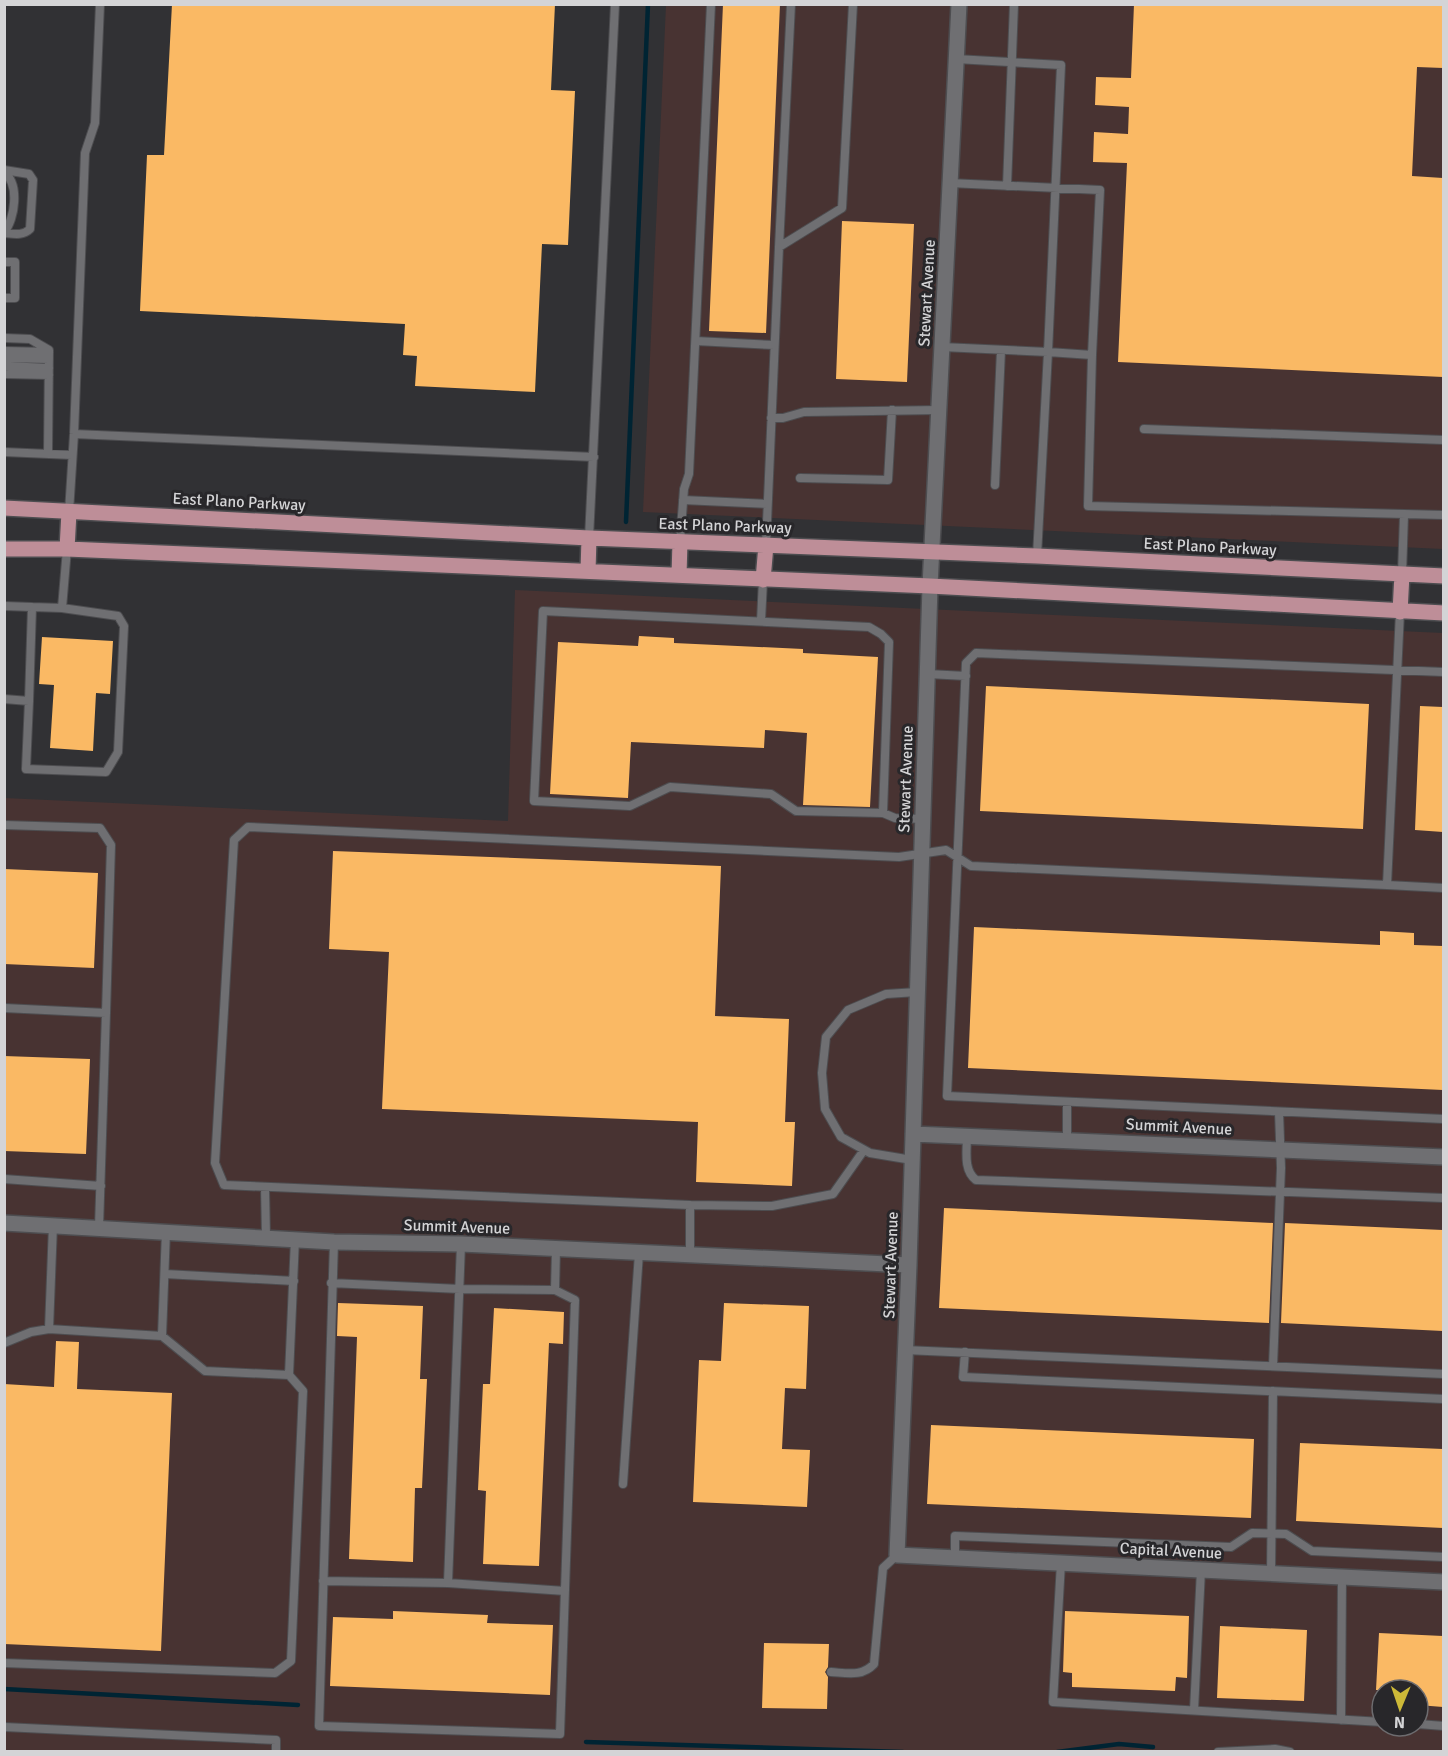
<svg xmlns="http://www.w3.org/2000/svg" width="1448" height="1756" viewBox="0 0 1448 1756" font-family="Signika,sans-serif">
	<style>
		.industrial { fill: #483332; fill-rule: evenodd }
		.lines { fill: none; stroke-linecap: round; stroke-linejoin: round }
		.stream { stroke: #002433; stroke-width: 4.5 }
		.building { fill: #fab964 }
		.service-casing { stroke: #4d4d50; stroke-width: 10 }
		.minor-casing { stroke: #4d4d50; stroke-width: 18 }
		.primary-casing { stroke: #4d4d50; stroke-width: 18 }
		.service { stroke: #6f6f72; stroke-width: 8 }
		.minor { stroke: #6f6f72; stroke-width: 15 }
		.primary { stroke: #be8e98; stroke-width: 15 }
		.labels { text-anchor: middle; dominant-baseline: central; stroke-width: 6; stroke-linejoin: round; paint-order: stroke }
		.street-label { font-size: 16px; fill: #d4d4d6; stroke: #28272a }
	</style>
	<rect width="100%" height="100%" fill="#313134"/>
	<!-- industrial -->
	<path class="industrial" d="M666 5H1443V549L643 512Z
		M515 590 1443 633V1751H5L4 798 508 821ZM1382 1690H1418V1726H1382Z"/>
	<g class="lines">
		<!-- stream -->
		<path class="stream" d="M626 522 648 4
			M4 1689 298 1705
			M586 1742 903 1752
			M1057 1752 1119 1744 1153 1747"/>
	</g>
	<!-- building -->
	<path class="building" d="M172 4H555L551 90 575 91 568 245 542 244 535 392 415 386 417 356 403 355 405 324 140 311 147 155H164Z
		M723 4H780L766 333 709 331Z
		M1134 4H1443V68L1417 67 1412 176 1443 178V377L1118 362 1127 163 1093 162 1094 132 1128 134 1129 107 1095 105 1096 77 1131 78Z
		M842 221 914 224 907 382 836 379Z
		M639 636 674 638V643L803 649V653L878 657 870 807 803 805 807 733 765 730 764 748 631 742 628 798 550 794 558 642 638 646Z
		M42 637 113 641 110 694 96 693 93 751 50 748 54 685 39 684Z
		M986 686 1369 704 1363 829 980 811Z
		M1420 706 1443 707V832L1415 830Z
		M333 851 721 866 715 1016 789 1019 785 1122H795L792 1186 696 1182 698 1122 382 1109 389 952 329 949Z
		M4 869 98 873 94 968 4 964Z
		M974 927 1380 945V931L1414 933V945L1443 946V1090L968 1068Z
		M4 1056 90 1059 86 1154 4 1151Z
		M944 1208 1273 1223 1269 1323 939 1308Z
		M1285 1223 1443 1230V1331L1281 1323Z
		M338 1303 423 1306 420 1379H427L422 1488H415L413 1562 349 1559 357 1337 337 1336Z
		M724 1303 809 1306 806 1389 785 1388 782 1449 810 1450 807 1507 693 1502 699 1360 721 1361Z
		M494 1308 564 1312 563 1344 549 1343 539 1566 483 1564 486 1491 478 1490 483 1384H490Z
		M56 1341 79 1342 77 1389 172 1393 161 1651 4 1644V1384L54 1387Z
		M931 1425 1254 1439 1251 1518 927 1504Z
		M1300 1443 1443 1449V1528L1296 1521Z
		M393 1611 488 1615 487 1623 553 1625 550 1695 330 1686 333 1617 393 1619Z
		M1065 1611 1189 1616 1187 1678 1176 1677 1175 1691 1072 1687V1673L1063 1672Z
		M1220 1626 1307 1630 1304 1701 1217 1698Z
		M1379 1633 1443 1636V1707L1418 1705V1690H1376Z
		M764 1643 829 1644 828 1667 825 1672 828 1677 827 1709 762 1708Z"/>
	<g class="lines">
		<defs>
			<path id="service" d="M4 170 29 174 33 180 30 229C23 236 14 234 4 233
				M4 173C20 183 15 220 4 232
				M950 183 1100 190 1092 355 1048 352 1037 556
				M1007 186 1014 4
				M779 247 791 4
				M4 262H15V298H4
				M4 338 30 339 49 350 48 454
				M696 341 774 345
				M942 347 1048 352 1061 65 956 59
				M4 351 49 352
				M1092 355 1088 506 1444 515
				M4 358 49 359
				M4 366 49 368
				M4 374 49 375
				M771 418H783L804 412 939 410
				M1144 429 1444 440
				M74 434 594 457
				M4 452 72 455
				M800 478 888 480 892 410
				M995 485 1001 350
				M683 500 767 504
				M69 512 74 434 85 153 95 123 100 4
				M589 538 615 4
				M680 542 684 489 689 474 711 4
				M766 545 779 247 842 208 853 4
				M1402 574 1404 515
				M4 606 32 607 29 701 4 699
				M32 607 62 608 67 549
				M543 611 869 627 881 634 889 642 883 813 796 811 771 794 670 787 630 806 534 801Z
				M761 621 763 580
				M1444 672 976 653 966 663 947 1096 1444 1119
				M928 674 966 676
				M29 701 26 769 106 772 118 752 124 626 118 616 62 608
				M883 813 895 818 923 819
				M4 825 100 828 111 845 106 1013
				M1387 885 1444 888
				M4 1008 106 1013 99 1227
				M967 1136C967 1151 963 1170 976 1180L1444 1198
				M1067 1140V1102
				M912 1160 870 1153 841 1137 825 1109 822 1073 826 1037 848 1010 886 994 917 992
				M4 1179 101 1186
				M265 1187 266 1237
				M690 1205 772 1206 833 1194 864 1150
				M334 1242 319 1726 560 1734 575 1300 555 1290 556 1249
				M690 1255V1205L224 1185 215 1163 234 840 248 827 899 857 946 850 971 866 1387 885 1400 612
				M165 1274 294 1281
				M331 1283 460 1289 555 1290
				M49 1329 53 1225
				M162 1336 166 1231
				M4 1343 31 1332 49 1329 162 1336 205 1371 289 1375
				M905 1350 1444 1374
				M965 1352 963 1377 1444 1399
				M1273 1366 1281 1168 1279 1112
				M623 1484 639 1253
				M955 1558V1536L1231 1547 1252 1533 1286 1534 1312 1551 1444 1557
				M1061 1563 1053 1702 1382 1722
				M1271 1574 1273 1391
				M323 1581 448 1583 565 1591
				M448 1583 461 1244
				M4 1663 275 1673 291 1661 303 1391 289 1375 295 1239
				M831 1672C847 1673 862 1677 874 1664L883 1568 897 1555
				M1194 1710 1201 1570
				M1341 1720 1342 1577
				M1418 1724 1444 1726
				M4 1727 276 1740V1752
				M1218 1752 1275 1749 1290 1752"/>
			<path id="minor" d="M959 4 930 586 909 1265 897 1555 1444 1582
				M913 1134 1444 1157
				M4 1223 334 1242 461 1244 909 1265"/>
			<path id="primary" d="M4 508 589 538 1037 556 1444 576
				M4 549H67L930 586 1444 613
				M67 549 69 512
				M588 571 589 538
				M679 575 680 542
				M763 580 766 545
				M1400 612 1402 574"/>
		</defs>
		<!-- service casing -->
		<use href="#service" class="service-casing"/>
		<!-- minor casing -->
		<use href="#minor" class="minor-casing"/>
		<!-- primary casing -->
		<use href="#primary" class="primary-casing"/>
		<!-- service -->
		<use href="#service" class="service"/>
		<!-- minor -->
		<use href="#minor" class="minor"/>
		<!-- primary -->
		<use href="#primary" class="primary"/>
	</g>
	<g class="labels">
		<!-- street labels -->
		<g class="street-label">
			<text transform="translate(927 293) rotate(-87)">Stewart Avenue</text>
			<text transform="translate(239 502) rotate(3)">East Plano Parkway</text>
			<text transform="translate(725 526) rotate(2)">East Plano Parkway</text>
			<text transform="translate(1210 547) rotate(3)">East Plano Parkway</text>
			<text transform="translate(906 779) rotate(-88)">Stewart Avenue</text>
			<text transform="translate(1179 1127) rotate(3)">Summit Avenue</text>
			<text transform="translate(457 1227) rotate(2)">Summit Avenue</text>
			<text transform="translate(891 1265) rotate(-88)">Stewart Avenue</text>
			<text transform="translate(1171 1551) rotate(3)">Capital Avenue</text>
		</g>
	</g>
	<!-- border -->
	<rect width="1448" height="1756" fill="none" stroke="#d4d4d6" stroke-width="12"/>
	<!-- north arrow -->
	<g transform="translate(1400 1708) rotate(182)"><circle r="28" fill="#28272a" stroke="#6d6c6f" stroke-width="1.5"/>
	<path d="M0-4.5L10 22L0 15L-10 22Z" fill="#cdb938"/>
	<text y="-9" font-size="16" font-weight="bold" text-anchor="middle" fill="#d4d4d6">N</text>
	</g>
</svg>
